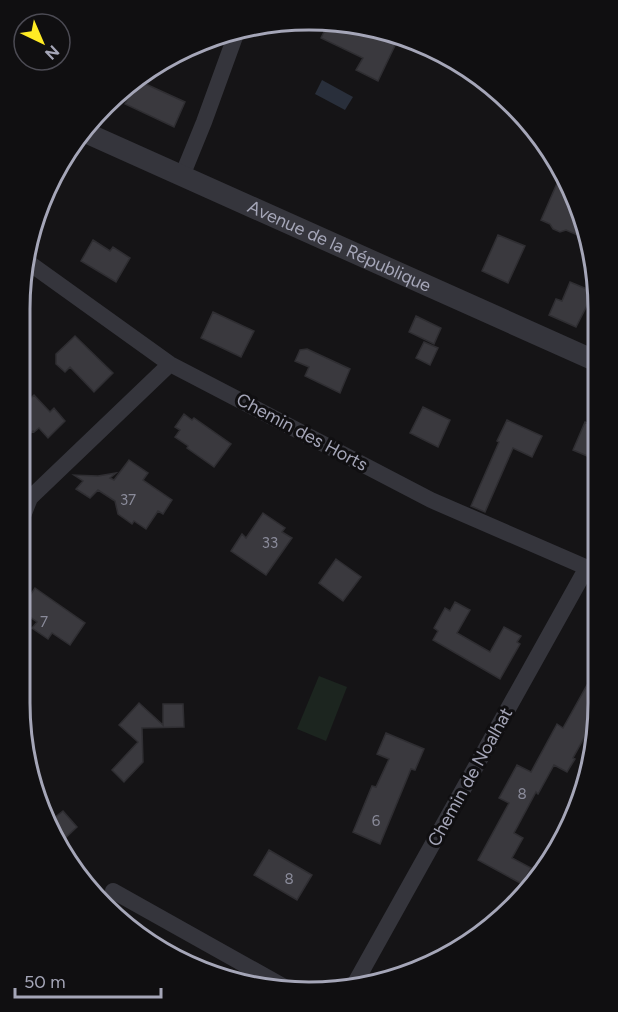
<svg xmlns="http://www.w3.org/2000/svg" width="618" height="1012" viewBox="0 0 618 1012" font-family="Figtree,sans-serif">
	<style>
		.green { fill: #1c251f }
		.water { fill: #292f3b }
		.building { fill: #3a393e; stroke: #2f2e32; stroke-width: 1.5 }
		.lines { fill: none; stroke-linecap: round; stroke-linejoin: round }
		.minor { stroke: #35353c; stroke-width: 16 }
		.tertiary { stroke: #35353c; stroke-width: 21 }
		.labels { text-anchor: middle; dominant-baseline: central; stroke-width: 6; stroke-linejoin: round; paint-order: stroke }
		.number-label { font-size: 15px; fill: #8a8b9a }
		.street-label { font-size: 18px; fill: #a5a6b8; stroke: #100f11 }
		.rim { fill: none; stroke: #a5a6b8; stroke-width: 3 }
	</style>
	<rect width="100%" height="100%" fill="#151416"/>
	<!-- green -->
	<path class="green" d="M319 676 347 687 326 741 297 729Z"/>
	<!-- water -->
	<path class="water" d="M322 80 353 97 345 110 315 94Z"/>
	<!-- building -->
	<path class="building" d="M327 26 384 29 399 37 378 81 356 70 363 58 321 38Z
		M139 81 185 102 174 127 125 104 135 84Z
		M562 172 571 201 582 237 566 230 560 232 553 229 550 224 541 220Z
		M498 235 525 246 508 283 482 271Z
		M93 240 110 251 113 247 130 258 116 282 81 261Z
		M570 282 594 292 576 327 549 315 556 299 562 301Z
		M213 312 254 331 241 357 201 338Z
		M416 316 441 328 434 344 409 332Z
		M75 336 113 373 94 392 70 367 65 372 56 364V354Z
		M424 342 438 348 430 365 416 358Z
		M307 349 350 369 340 393 305 376 309 367 295 361 300 350Z
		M34 395 50 412 54 408 65 421 48 438 39 428 34 432 33 431 21 442V407Z
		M423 407 450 420 438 447 410 433Z
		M184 414 192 420 194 418 231 444 214 467 187 448 188 446 175 437 180 430 175 427Z
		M507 420 542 436 532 457 513 448 485 512 471 506 499 442 497 441Z
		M585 422 597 428V460L573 450Z
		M129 460 148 473 143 480 172 500 163 514 158 511 146 529 134 521 132 524 118 514 115 501 98 490 90 498 76 489 83 481 74 475 98 476 116 473 110 478 114 480Z
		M263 513 285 528 282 532 292 538 266 575 231 551 242 534 246 538Z
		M336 559 361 577 343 601 319 583Z
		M35 588 85 623 70 645 52 633 48 639 32 628 37 622 20 610Z
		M455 602 470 610 457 633 490 652 504 627 521 636 517 642 520 644 500 679 433 640 438 631 434 628 445 608 450 611Z
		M596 669V716L573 758 575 759 567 772 554 765 538 794 536 792 514 833 523 838 512 858 531 868 522 884 478 860 509 803 499 798 517 765 531 772 557 724 563 728Z
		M139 703 163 725V704H183L184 727 142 728 143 762 124 782 112 770 138 742 119 725Z
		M386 733 424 749 415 770 411 769 380 844 353 832 372 786 376 787 389 759 377 754Z
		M63 811 77 827 60 843 49 822Z
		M269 850 312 875 297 900 254 875Z"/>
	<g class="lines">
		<!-- minor -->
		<path class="minor" d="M182 176 204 122 236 34
			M25 260 170 364 431 500 597 572
			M21 521 30 498 170 364
			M577 813 573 811 581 796
			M113 891 288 989
			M354 985 586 569"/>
		<!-- tertiary -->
		<path class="tertiary" id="s1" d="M82 131 598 362"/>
	</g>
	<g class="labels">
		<!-- number labels -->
		<g class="number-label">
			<text x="128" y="500">37</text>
			<text x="270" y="543">33</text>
			<text x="44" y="622">7</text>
			<text x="522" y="794">8</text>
			<text x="376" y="821">6</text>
			<text x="289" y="879">8</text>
		</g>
		<!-- street labels -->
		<g class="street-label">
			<text stroke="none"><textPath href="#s1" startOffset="282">Avenue de la République</textPath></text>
			<text transform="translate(302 432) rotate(28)">Chemin des Horts</text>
			<text transform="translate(470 777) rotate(-61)">Chemin de Noalhat</text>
		</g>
	</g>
	<!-- crop -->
	<path d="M0 0H618V1012H0ZM309 30H309A279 279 0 0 1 588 309V703A279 279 0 0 1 309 982H309A279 279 0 0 1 30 703V309A279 279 0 0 1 309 30Z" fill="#100f11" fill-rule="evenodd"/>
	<path class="rim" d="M309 30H309A279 279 0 0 1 588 309V703A279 279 0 0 1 309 982H309A279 279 0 0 1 30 703V309A279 279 0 0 1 309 30Z"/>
	<!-- north arrow -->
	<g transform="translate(42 42) rotate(136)"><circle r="28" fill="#100f11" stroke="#4c4b54" stroke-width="1.5"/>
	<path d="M0-4.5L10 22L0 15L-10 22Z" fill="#ffeb24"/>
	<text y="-9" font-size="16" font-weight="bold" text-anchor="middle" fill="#a5a6b8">N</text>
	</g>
	<!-- scale -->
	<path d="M15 988v9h146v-9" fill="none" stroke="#a5a6b8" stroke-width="3"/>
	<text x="24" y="988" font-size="18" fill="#a5a6b8" stroke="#100f11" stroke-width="4.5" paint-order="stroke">50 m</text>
</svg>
